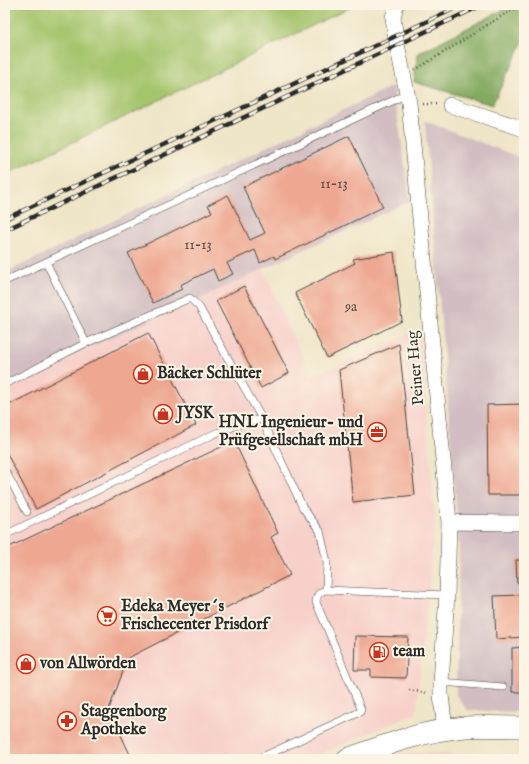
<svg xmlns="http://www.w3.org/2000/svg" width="529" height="764" viewBox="0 0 529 764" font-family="'IM FELL English',serif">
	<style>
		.built { fill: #f7d0ca }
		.industrial { fill: #d2bec2 }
		.green { fill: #a5c56d; stroke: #68784c }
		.forest { fill: #84aa60; stroke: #586a46 }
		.building { fill: #eea791 }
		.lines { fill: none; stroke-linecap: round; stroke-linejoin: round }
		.lane-casing { stroke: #484742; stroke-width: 8 }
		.street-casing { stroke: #484742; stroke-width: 16 }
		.secondary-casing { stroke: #484742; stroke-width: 22 }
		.path { stroke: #484742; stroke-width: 2.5; stroke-dasharray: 1 3; stroke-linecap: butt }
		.lane { stroke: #fff; stroke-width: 7 }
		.street { stroke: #fff; stroke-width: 15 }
		.secondary { stroke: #fff; stroke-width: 21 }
		.rail-casing { stroke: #2b2b2b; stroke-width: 4.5 }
		.rail { stroke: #fcf5e5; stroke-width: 3; stroke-dasharray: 9; stroke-linecap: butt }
		.labels { text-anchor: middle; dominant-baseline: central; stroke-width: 4; stroke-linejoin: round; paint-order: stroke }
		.number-label { font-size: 14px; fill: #5c4a44 }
		.street-label { font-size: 16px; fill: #2b2b2b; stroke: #fcf5e5 }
		.poi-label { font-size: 16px; font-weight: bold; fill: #2b2b2b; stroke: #fcf5e5; text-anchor: start }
	</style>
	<rect width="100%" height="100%" fill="#fcf5e5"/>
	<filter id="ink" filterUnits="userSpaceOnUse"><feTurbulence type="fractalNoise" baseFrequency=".025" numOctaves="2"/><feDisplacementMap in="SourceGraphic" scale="8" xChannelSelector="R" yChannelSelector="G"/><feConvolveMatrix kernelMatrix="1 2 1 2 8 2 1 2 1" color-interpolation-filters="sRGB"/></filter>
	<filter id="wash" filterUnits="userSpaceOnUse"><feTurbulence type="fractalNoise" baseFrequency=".012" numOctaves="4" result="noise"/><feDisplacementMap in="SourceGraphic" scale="16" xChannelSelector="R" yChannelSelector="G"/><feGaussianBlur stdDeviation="0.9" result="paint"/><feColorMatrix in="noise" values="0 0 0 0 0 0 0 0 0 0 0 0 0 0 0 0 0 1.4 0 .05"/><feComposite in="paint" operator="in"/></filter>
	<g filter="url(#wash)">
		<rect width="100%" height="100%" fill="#efe5c7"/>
		<!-- built -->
		<path class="built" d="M263 269 311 377 420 329 435 521 416 713 308 759H5V384L202 298Z
			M403 751 449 754 454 759H383Z"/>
		<!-- industrial -->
		<path class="industrial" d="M393 86 410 201 263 269 202 298 5 384V273Z
			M425 121 524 159V712L467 710 456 695 459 543Z"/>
		<!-- green -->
		<path class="green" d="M5 5H355L5 175Z"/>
		<!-- forest -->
		<path class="forest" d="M513 5H524V40L492 105 414 82 418 53Z"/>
		<g id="blocks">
			<!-- building -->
			<path class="building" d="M349 136 383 207 275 259 274 256 260 263 255 250 227 263 233 274 218 281 213 269 180 285 182 289 153 303 128 253 212 212 208 205 228 195 250 240 265 233 243 187Z
				M394 252 402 321 327 358 295 293 355 263 353 259Z
				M244 286 289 373 261 388 216 301Z
				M148 333 196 425 36 509 5 450V407Z
				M399 344 415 495 353 502 339 370Z
				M524 404V495H488L487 405Z
				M234 441 278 533 271 537 290 575 128 658 109 709 132 759H5V549Z
				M516 560H524V583H517Z
				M522 595 524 637 496 639 494 596Z
				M355 636 408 637 406 678 371 677V670H354Z
				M524 647V692H512V648Z"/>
		</g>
	</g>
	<g filter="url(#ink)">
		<use href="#blocks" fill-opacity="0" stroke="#484742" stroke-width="1"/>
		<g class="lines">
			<defs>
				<path id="lane" d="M46 262 86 343
					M5 281 407 94
					M5 384 86 343 190 298 199 307 262 419 303 508 320 531 327 562 326 590
					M5 470 27 512
					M5 535 214 434 243 423 262 419
					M441 682 503 687
					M258 759 360 712 361 709 316 602C317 594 319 592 326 590L447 595"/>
				<path id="street" d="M396 5 393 18 397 44 409 103 449 522 447 595 441 682V695L445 730
					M450 105 524 129
					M449 522 524 523"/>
				<path id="secondary" d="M347 759C385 745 425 730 466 727 485 726 505 727 524 727"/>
			</defs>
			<!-- lane casing -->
			<use href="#lane" class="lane-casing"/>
			<!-- street casing -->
			<use href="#street" class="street-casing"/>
			<!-- secondary casing -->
			<use href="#secondary" class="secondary-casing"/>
			<!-- path -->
			<path class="path" d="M415 70 505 14 524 5
				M423 104H436
				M409 690 427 693"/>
			<!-- lane -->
			<use href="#lane" class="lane"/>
			<!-- street -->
			<use href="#street" class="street"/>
			<!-- secondary -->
			<use href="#secondary" class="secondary"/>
			<defs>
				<path id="rail" d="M5 219 462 5
					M5 230 482 5"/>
			</defs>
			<!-- rail casing -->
			<use href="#rail" class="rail-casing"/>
			<!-- rail -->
			<use href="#rail" class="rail"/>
		</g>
	</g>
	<!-- icons -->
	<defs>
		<symbol id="shop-ring" viewBox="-11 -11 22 22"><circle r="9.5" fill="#fcf5e5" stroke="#c8321e" stroke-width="1.5"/><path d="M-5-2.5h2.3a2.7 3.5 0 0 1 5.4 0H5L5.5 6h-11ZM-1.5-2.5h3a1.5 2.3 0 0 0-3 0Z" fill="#c8321e"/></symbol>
		<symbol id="office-ring" viewBox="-11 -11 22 22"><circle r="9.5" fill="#fcf5e5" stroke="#c8321e" stroke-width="1.5"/><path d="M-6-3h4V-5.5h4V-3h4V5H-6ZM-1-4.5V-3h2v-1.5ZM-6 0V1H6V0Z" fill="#c8321e"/></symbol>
		<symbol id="supermarket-ring" viewBox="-11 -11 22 22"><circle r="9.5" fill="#fcf5e5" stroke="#c8321e" stroke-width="1.5"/><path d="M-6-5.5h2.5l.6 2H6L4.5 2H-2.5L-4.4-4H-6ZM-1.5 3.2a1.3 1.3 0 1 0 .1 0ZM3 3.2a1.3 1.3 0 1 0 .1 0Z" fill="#c8321e"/></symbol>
		<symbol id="fuel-ring" viewBox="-11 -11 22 22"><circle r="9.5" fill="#fcf5e5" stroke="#c8321e" stroke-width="1.5"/><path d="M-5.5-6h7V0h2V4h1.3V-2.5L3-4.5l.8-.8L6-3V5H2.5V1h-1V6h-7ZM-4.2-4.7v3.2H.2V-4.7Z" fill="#c8321e"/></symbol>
		<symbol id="pharmacy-ring" viewBox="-11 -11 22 22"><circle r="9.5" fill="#fcf5e5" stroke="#c8321e" stroke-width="1.5"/><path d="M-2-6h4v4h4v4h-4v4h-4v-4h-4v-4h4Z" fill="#c8321e"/></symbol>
	</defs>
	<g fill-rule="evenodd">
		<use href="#shop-ring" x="132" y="363" width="22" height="22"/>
		<use href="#shop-ring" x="152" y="403" width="22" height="22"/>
		<use href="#office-ring" x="366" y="421" width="22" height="22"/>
		<use href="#supermarket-ring" x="96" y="605" width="22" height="22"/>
		<use href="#fuel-ring" x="368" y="641" width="22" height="22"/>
		<use href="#shop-ring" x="15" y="653" width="22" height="22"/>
		<use href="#pharmacy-ring" x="56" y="710" width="22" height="22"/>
	</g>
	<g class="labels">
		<!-- number labels -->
		<g class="number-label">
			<text x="334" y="184">11-13</text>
			<text x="198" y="245">11-13</text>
			<text x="351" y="307">9a</text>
		</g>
		<!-- street labels -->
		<g class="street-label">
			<text transform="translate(416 368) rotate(-95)">Peiner Hag</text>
		</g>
		<!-- poi labels -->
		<g class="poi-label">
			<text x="157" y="374">Bäcker Schlüter</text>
			<text x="177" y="414">JYSK</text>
			<text x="363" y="423" text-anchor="end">HNL Ingenieur- und<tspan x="363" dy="18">Prüfgesellschaft mbH</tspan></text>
			<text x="121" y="607">Edeka Meyer´s<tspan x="121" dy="18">Frischecenter Prisdorf</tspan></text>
			<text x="393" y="652">team</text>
			<text x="40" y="664">von Allwörden</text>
			<text x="81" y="712">Staggenborg<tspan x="81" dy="18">Apotheke</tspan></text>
		</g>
	</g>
	<!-- margin -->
	<rect width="529" height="764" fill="none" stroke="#fcf5e5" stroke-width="20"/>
</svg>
